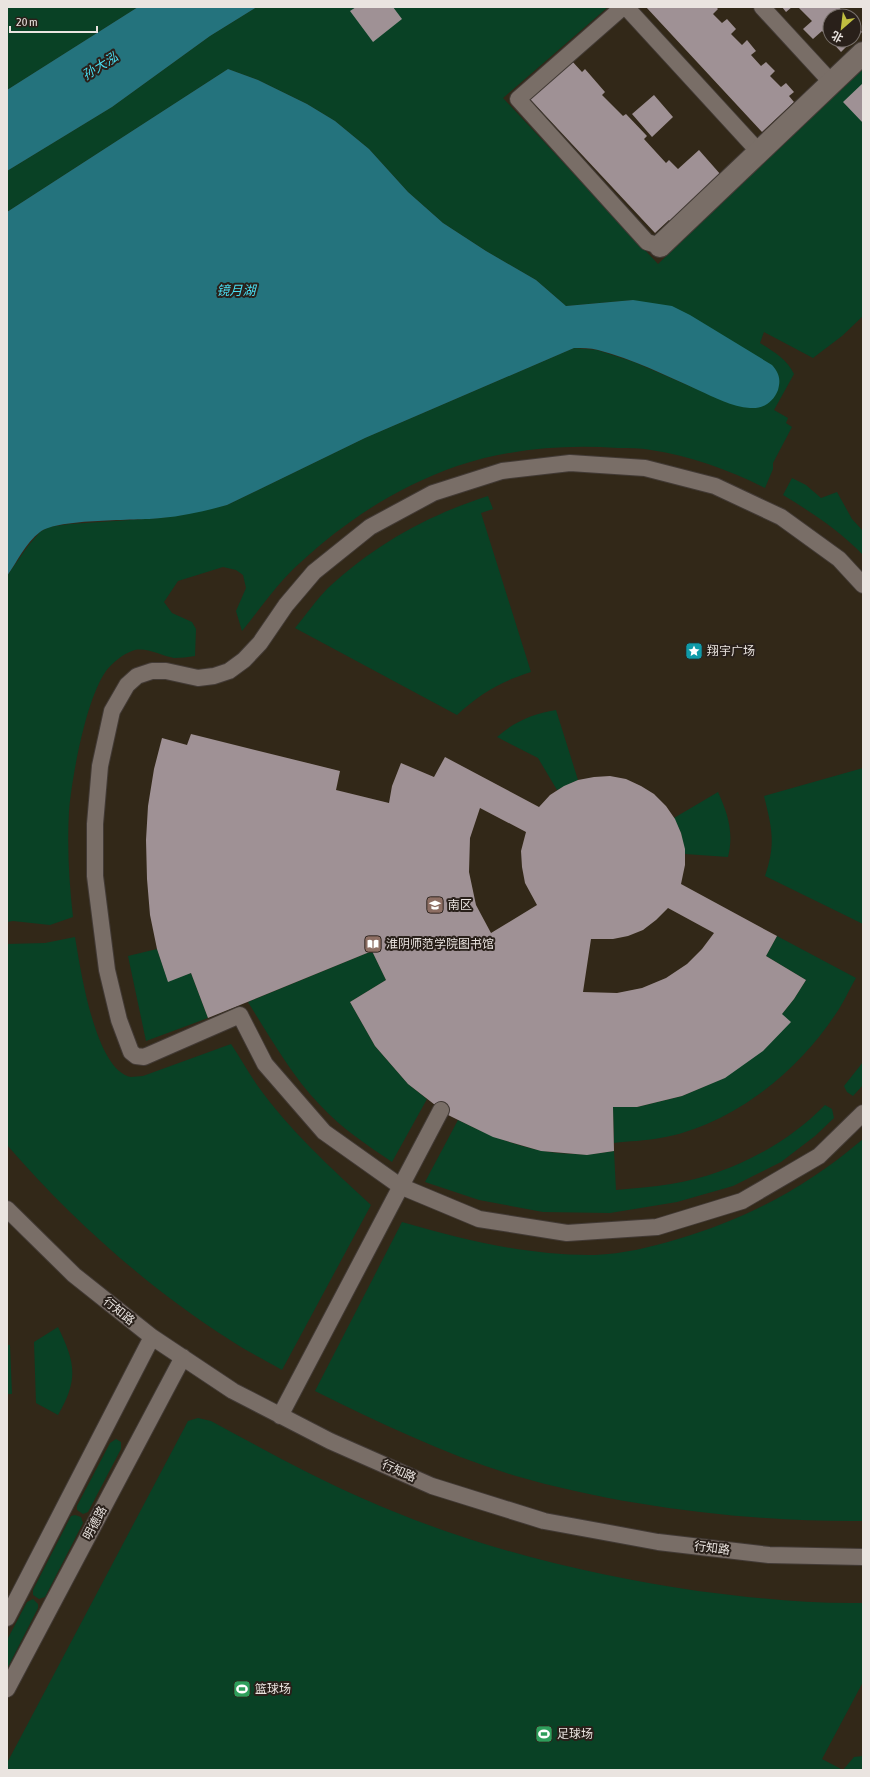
<svg xmlns="http://www.w3.org/2000/svg" width="870" height="1777" viewBox="0 0 870 1777" font-family="'Asap Condensed','Noto Sans SC',sans-serif">
	<style>
		.education { fill: #322818; fill-rule: evenodd }
		.green { fill: #094125 }
		.water { fill: #24737d }
		.building { fill: #9f9195; fill-rule: evenodd }
		.lines { fill: none; stroke-linecap: round; stroke-linejoin: round }
		.service-casing { stroke: #423a35; stroke-width: 18 }
		.minor-casing { stroke: #423a35; stroke-width: 24 }
		.service { stroke: #796e67; stroke-width: 16 }
		.minor { stroke: #796e67; stroke-width: 22 }
		.labels { text-anchor: middle; dominant-baseline: central; stroke-width: 4; stroke-linejoin: round; paint-order: stroke }
		.poi-label { font-size: 12px; fill: #eae4e0; stroke: #29201a; text-anchor: start }
		.street-label { font-size: 12px; fill: #eae4e0; stroke: #29201a }
		.water-label { font-size: 13px; font-style: italic; fill: #4adef2; stroke: #29201a }
	</style>
	<rect width="100%" height="100%" fill="#29201a"/>
	<!-- education -->
	<path class="education" d="M7 7H863V1770H7ZM830 16H854V40H830Z"/>
	<!-- green -->
	<path class="green" d="M7 7H138L7 90Z
		M257 7H608L503 98 658 264 863 68V316L842 336 813 358 764 332 760 343C774 352 787 359 794 374L774 410 788 418 786 423 792 427 773 463V469L765 488C730 470 690 456 651 450 640 448 629 448 618 448 563 444 509 449 457 466 399 486 345 521 301 562 278 582 261 608 242 631L236 611 246 588 243 575 236 570 223 567 178 581 164 602 172 613 192 622 196 629 195 656C188 657 181 658 174 658 161 656 145 646 132 651 123 654 112 663 106 671 86 699 72 776 69 811 67 847 69 882 73 917L50 925 13 921 7 922V766L8 759 7 576 28 546 40 532 49 527 70 524 160 518 182 515 227 505 365 438 574 348 597 350 634 362 731 404 633 300 566 306 536 280 486 251 443 223 408 192 369 149 335 121 307 104 258 80 228 69 7 212V171L112 107 210 36Z
		M792 478 806 485 821 498 837 492 852 519 863 531V555C840 531 811 512 783 495Z
		M488 496 493 509 481 513 531 672C500 682 481 693 457 715L295 628C306 615 316 600 328 588 376 544 426 516 488 496Z
		M556 710 578 780 557 790 538 758 497 737C515 721 533 714 556 710Z
		M863 768V924L765 876C776 844 772 828 764 796Z
		M718 792C728 814 734 833 728 857L685 854 681 833 674 818Z
		M777 936 856 978C849 990 843 1004 835 1015 797 1073 730 1126 660 1138 645 1141 629 1141 614 1143L613 1107H637L682 1096 724 1078 782 1014 794 999 806 980 766 956Z
		M75 937C80 966 95 1071 131 1077 134 1077 139 1076 143 1076L231 1044C240 1057 248 1072 257 1085 289 1130 331 1168 371 1205L282 1370C265 1360 246 1351 230 1340 147 1287 72 1220 7 1145V944L45 943Z
		M157 949 168 981 191 973 208 1018 146 1041 128 956Z
		M372 951 386 980 350 1002 375 1046 408 1084 427 1099 392 1162C367 1145 341 1128 320 1105 291 1075 270 1037 248 1002Z
		M863 1062V1085L853 1096 847 1092 844 1086Z
		M825 1105 832 1109 834 1118 815 1136 781 1162 733 1186 677 1202 610 1213 543 1212 479 1200 425 1182 458 1120C500 1141 540 1156 587 1154 596 1154 605 1152 614 1151L616 1190C634 1188 653 1187 671 1184 728 1175 785 1146 825 1105Z
		M863 1139V1521C751 1522 623 1507 516 1476 446 1455 380 1423 315 1391L402 1222C464 1240 529 1256 595 1255 623 1254 651 1247 678 1239 748 1218 807 1187 863 1139Z
		M58 1327C75 1362 79 1379 58 1415L36 1403 34 1342Z
		M7 1345H10L12 1394H7Z
		M198 1418 211 1421C261 1448 311 1476 364 1499 470 1546 583 1574 698 1591 753 1598 807 1604 863 1603V1682L822 1759 843 1770 854 1757 863 1756V1770H7V1763L188 1421Z
		M116 1439 121 1442V1449L88 1512 83 1514 77 1510V1506L110 1443Z
		M75 1515 81 1517 83 1523 45 1597 39 1599 33 1595V1590L71 1516Z
		M33 1599 38 1604V1608L7 1669V1640L27 1602Z"/>
	<!-- water -->
	<path class="water" d="M138 7H257L210 36 112 107 7 171V90Z
		M228 69 258 80 307 104 335 121 369 149 408 192 443 223 486 251 536 280 566 306 633 300 672 306 690 315 772 365C779 373 781 379 778 390 773 402 764 409 750 408 732 407 714 397 698 390 665 375 633 359 598 350 590 348 582 348 574 348L365 438 227 505C206 511 184 516 161 518 135 521 59 518 40 532 26 542 17 562 7 576V212Z"/>
	<!-- building -->
	<path class="building" d="M356 7H393L402 19 373 42 350 11Z
		M646 7H716L718 9 713 14 722 23 727 19 736 29 731 34 742 45 747 40 756 51 751 55 761 66 766 62 775 71 770 76 781 87 786 83 794 92 789 96 794 102 762 132Z
		M782 7H792L786 12Z
		M798 7H839L847 16H830V40L822 31 813 39 803 29 812 21Z
		M854 23 862 32 854 39Z
		M830 40H853L841 52Z
		M571 60 582 72 585 69 605 92 602 95 623 116 626 114 647 136 644 139 666 163 669 160 678 169 699 150 721 175 671 222 669 220 655 233 529 98Z
		M863 83V123L843 102Z
		M654 95 673 117 652 137 632 114Z
		M191 734 340 771 336 790 389 803 392 786 401 763 434 777 445 757 539 807 550 795 564 786 578 780 594 777 610 776 626 779 641 786 654 794 666 806 675 819 681 833 685 849V865L681 884 777 936 766 956 806 980 794 999 782 1014 791 1022 763 1051 725 1078 682 1096 637 1107H613L614 1151 587 1155 541 1151 493 1137 448 1115 408 1084 375 1046 350 1002 386 980 372 951 208 1018 191 973 168 982 157 949 150 915 147 879 146 840 148 806 154 769 162 738 187 745ZM480 808 526 832 521 851 522 867 525 883 537 905 491 933 476 905 469 872 470 838ZM668 908 714 933 702 949 687 964 666 978 642 988 617 993 583 992 591 939H613L628 936 643 930 656 920Z"/>
	<g class="lines">
		<defs>
			<path id="service" d="M623 7 518 99 647 242 660 246
				M626 7 759 152
				M762 7 832 83
				M863 585 839 559 781 517 715 486 645 468 570 463 502 471 433 493 370 527 314 572 286 605 260 643 244 660 229 671 214 676 198 678 166 671H152L137 676 127 685 112 711 100 766 95 824V876L107 970 119 1020 131 1052 136 1056 144 1057 240 1015 265 1064 324 1132 400 1186 479 1219 567 1233 657 1227 742 1201 819 1156 863 1113
				M7 1209 74 1275 152 1337 233 1391 330 1441 432 1486 544 1521 658 1542 769 1555 863 1557
				M280 1416 441 1110
				M7 1618 152 1337
				M7 1689 183 1357"/>
			<path id="minor" d="M660 246 863 53"/>
		</defs>
		<!-- service casing -->
		<use href="#service" class="service-casing"/>
		<!-- minor casing -->
		<use href="#minor" class="minor-casing"/>
		<!-- service -->
		<use href="#service" class="service"/>
		<!-- minor -->
		<use href="#minor" class="minor"/>
	</g>
	<!-- icons -->
	<defs>
		<symbol id="sight-square" viewBox="-11 -11 22 22"><rect x="-9" y="-9" width="18" height="18" rx="4" fill="#0f9aa8" stroke="#29201a"/><path d="M0-6L1.8-2.2L6-1.7L2.9 1.2L3.7 5.4L0 3.3L-3.7 5.4L-2.9 1.2L-6-1.7L-1.8-2.2Z" fill="#fff"/></symbol>
		<symbol id="university-square" viewBox="-11 -11 22 22"><rect x="-9" y="-9" width="18" height="18" rx="4" fill="#8d6e63" stroke="#29201a"/><path d="M0-5L7-2L0 1L-7-2ZM-4 1L0 2.5L4 1V4Q0 6-4 4Z" fill="#fff"/></symbol>
		<symbol id="library-square" viewBox="-11 -11 22 22"><rect x="-9" y="-9" width="18" height="18" rx="4" fill="#8d6e63" stroke="#29201a"/><path d="M-6-4Q-3-5.5-.7-3.5V5Q-3 3-6 4ZM6-4Q3-5.5 .7-3.5V5Q3 3 6 4Z" fill="#fff"/></symbol>
		<symbol id="stadium-square" viewBox="-11 -11 22 22"><rect x="-9" y="-9" width="18" height="18" rx="4" fill="#2e9e5b" stroke="#29201a"/><path d="M0-5a6.5 5 0 1 0 0 10a6.5 5 0 1 0 0-10ZM-3.5-1.8h7v3.6h-7Z" fill="#fff"/></symbol>
	</defs>
	<g fill-rule="evenodd">
		<use href="#sight-square" x="684" y="641" width="20" height="20"/>
		<use href="#university-square" x="425" y="895" width="20" height="20"/>
		<use href="#library-square" x="363" y="934" width="20" height="20"/>
		<use href="#stadium-square" x="232" y="1679" width="20" height="20"/>
		<use href="#stadium-square" x="534" y="1724" width="20" height="20"/>
	</g>
	<g class="labels">
		<!-- poi labels -->
		<g class="poi-label">
			<text x="707" y="651">翔宇广场</text>
			<text x="448" y="905">南区</text>
			<text x="386" y="944">淮阴师范学院图书馆</text>
			<text x="255" y="1689">篮球场</text>
			<text x="557" y="1734">足球场</text>
		</g>
		<!-- street labels -->
		<g class="street-label">
			<text transform="translate(119 1311) rotate(39)">行知路</text>
			<text transform="translate(399 1471) rotate(24)">行知路</text>
			<text transform="translate(95 1523) rotate(-62)">明德路</text>
			<text transform="translate(712 1548) rotate(7)">行知路</text>
		</g>
		<!-- water labels -->
		<g class="water-label">
			<text transform="translate(100 66) rotate(-32)">孙大泓</text>
			<text x="236" y="290">镜月湖</text>
		</g>
	</g>
	<!-- border -->
	<rect width="870" height="1777" fill="none" stroke="#eae4e0" stroke-width="16"/>
	<!-- north arrow -->
	<g transform="translate(842 28) rotate(208)"><circle r="19" fill="#29201a" stroke="#766e69"/>
	<path d="M0-3L7 15L0 10L-7 15Z" fill="#c0be40"/>
	<text y="-6" font-size="11" font-weight="bold" text-anchor="middle" fill="#eae4e0">北</text>
	</g>
	<!-- scale -->
	<path d="M10 26v6h87v-6" fill="none" stroke="#eae4e0" stroke-width="2"/>
	<text x="16" y="26" font-size="12" fill="#eae4e0" stroke="#29201a" stroke-width="3" paint-order="stroke">20 m</text>
</svg>
